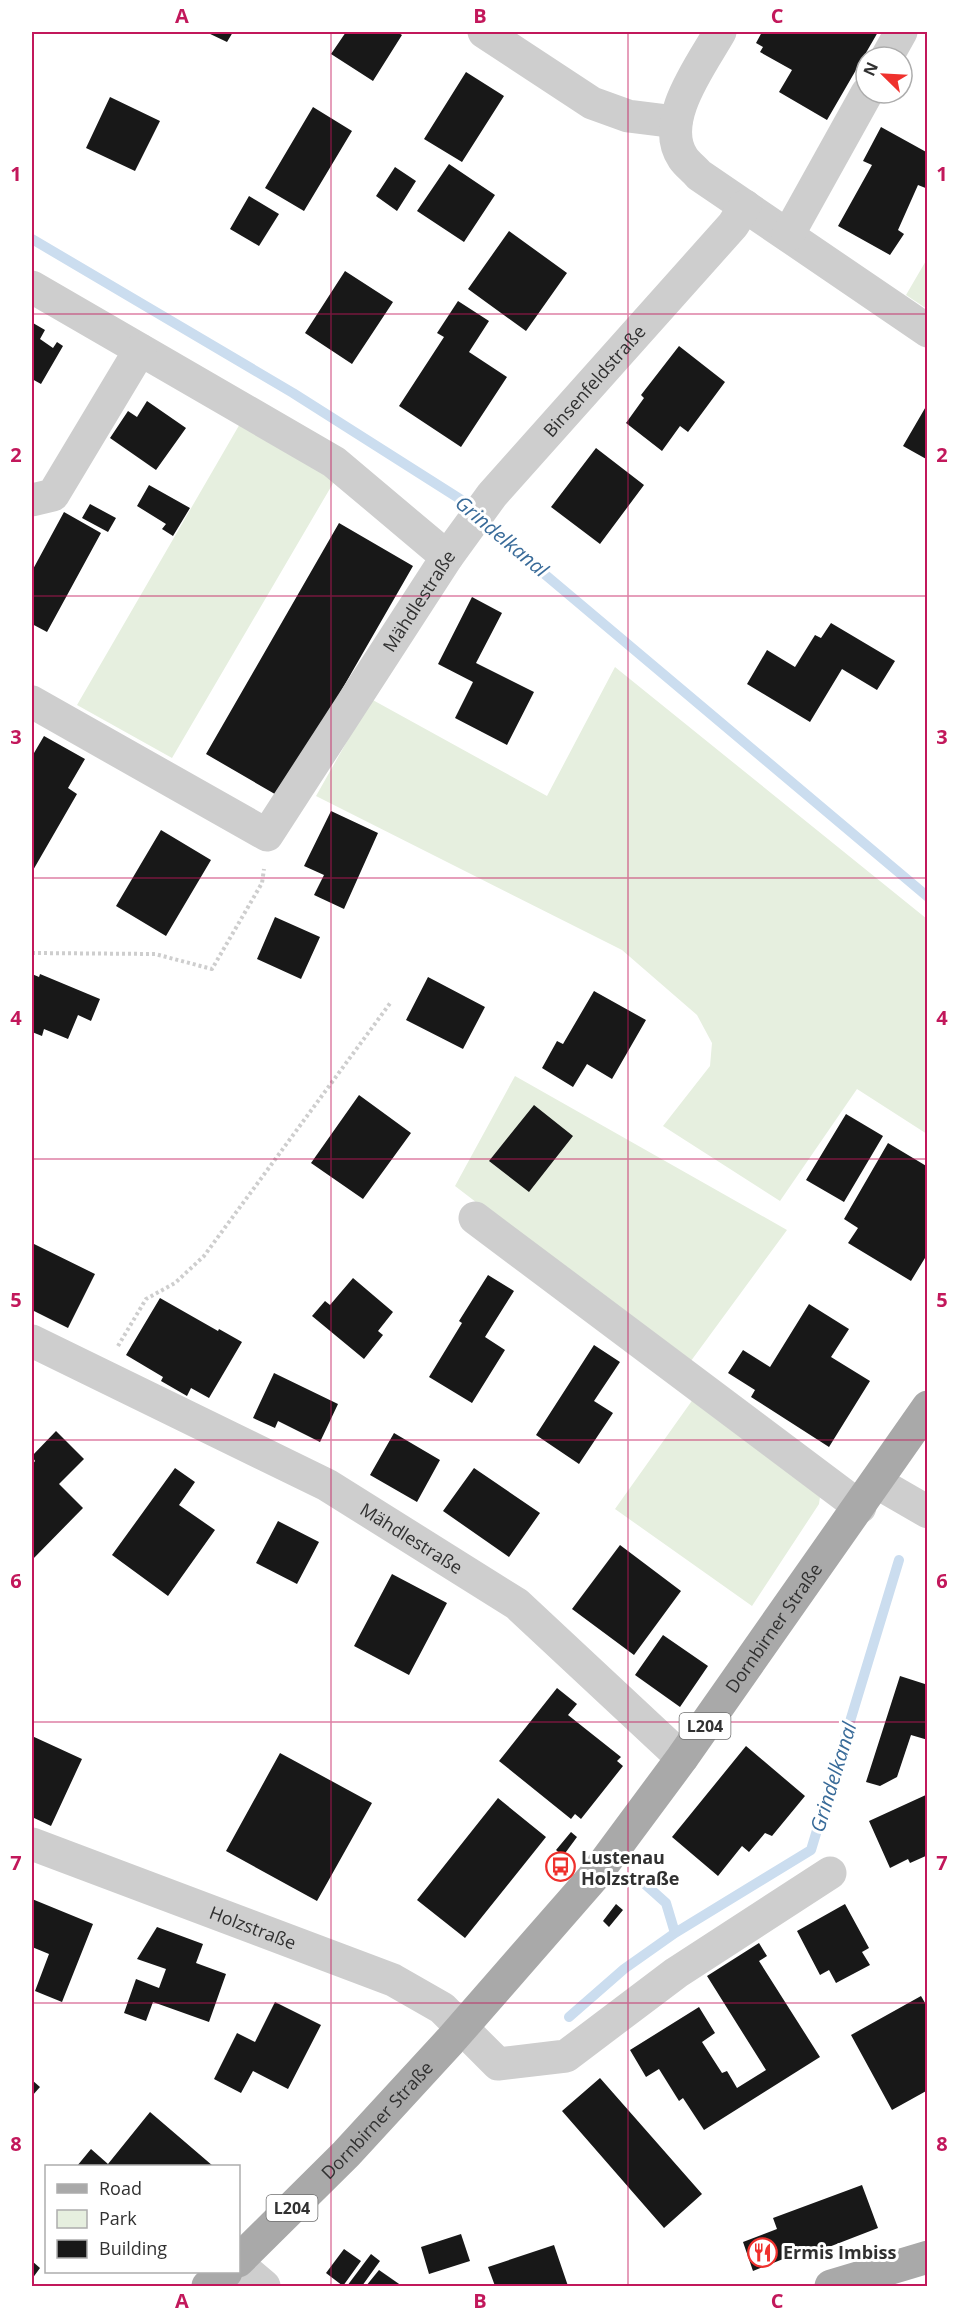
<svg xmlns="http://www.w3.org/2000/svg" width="959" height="2318" viewBox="0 0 959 2318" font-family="'Open Sans',sans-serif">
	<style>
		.green { fill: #e6efdf }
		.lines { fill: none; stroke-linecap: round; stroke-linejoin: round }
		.stream { stroke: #cbddef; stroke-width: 10 }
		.building { fill: #181818 }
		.path { stroke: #cecece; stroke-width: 4; stroke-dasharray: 3 3; stroke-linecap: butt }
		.minor { stroke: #cecece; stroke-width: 33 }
		.major { stroke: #a9a9a9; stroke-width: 33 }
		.grid { fill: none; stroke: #c2185b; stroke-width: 1.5; stroke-opacity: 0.55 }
		.labels { text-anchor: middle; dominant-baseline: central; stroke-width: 6; stroke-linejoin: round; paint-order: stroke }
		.shield { fill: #fff; stroke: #6f6f6f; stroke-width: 1.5 }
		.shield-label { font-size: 16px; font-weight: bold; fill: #313131 }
		.street-label { font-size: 18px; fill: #313131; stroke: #fff }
		.poi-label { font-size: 18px; font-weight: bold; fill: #313131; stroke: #fff; text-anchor: start }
		.water-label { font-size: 20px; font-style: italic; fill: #396b99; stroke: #fff }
		.neatline { fill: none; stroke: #c2185b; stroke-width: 2 }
		.grid-label { font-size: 20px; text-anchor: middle; font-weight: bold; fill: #c2185b }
	</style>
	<rect width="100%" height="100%" fill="#fff"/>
	<!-- green -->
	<path class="green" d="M927 259 928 309H927L906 295Z
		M241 422 335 480 172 758 77 705Z
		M615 667 927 919V1134L857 1089 780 1201 663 1126 710 1066 712 1043 697 1015 622 950 316 796 371 699 547 796Z
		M515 1076 787 1230 688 1365 455 1186Z
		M696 1395 820 1497 819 1504 752 1606 615 1509Z"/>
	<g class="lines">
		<!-- stream -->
		<path class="stream" d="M32 239 293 393 460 499 542 572 928 897
			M637 1877 666 1903 675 1933
			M569 2017 624 1969 675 1933 811 1850 899 1560"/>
	</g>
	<!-- building -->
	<path class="building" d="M206 32H233L227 42Z
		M346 32H397L402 35 373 81 331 54Z
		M762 32H878L827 120 779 92 792 70 760 52 763 47 756 43Z
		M466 72 504 96 462 162 424 139Z
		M110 97 160 121 135 171 86 148Z
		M313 107 352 131 304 211 265 188Z
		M881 127 928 153V189L918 185 898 230 904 234 890 255 838 226 872 165 863 161Z
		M449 164 495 195 464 242 417 211Z
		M395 167 416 181 397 211 376 196Z
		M249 196 279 214 259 246 230 229Z
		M509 231 567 273 526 331 468 289Z
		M345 271 393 302 352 364 305 333Z
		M458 301 489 321 469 352 507 377 461 447 399 406 444 337 437 333Z
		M33 323 45 330 40 339 53 348 57 342 63 346 41 384 32 379Z
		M679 346 725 382 688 432 680 426 662 451 626 423 644 398 641 395Z
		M147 401 186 428 156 470 110 438 128 411 137 417Z
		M928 403V460L903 446Z
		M596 448 644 485 600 544 551 507Z
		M149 485 190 508 173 536 162 529 166 524 137 506Z
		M90 504 116 518 108 532 82 518Z
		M64 512 101 533 47 632 32 624V571Z
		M339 523 413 566 280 797 206 754Z
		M472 597 502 613 476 663 534 692 507 745 455 718 473 682 438 664Z
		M831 623 895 661 877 690 842 669 810 722 747 684 767 650 795 667 815 635 821 638Z
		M44 736 85 759 68 788 77 794 32 872V752L34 753Z
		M331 811 378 833 344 909 314 895 324 875 304 866Z
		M161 830 211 860 166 936 116 906Z
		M275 917 320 937 301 979 257 959Z
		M32 974 39 977 40 974 100 999 91 1021 78 1015 68 1039 44 1029 42 1036 32 1032Z
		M428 977 485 1007 463 1049 406 1020Z
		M594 991 646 1020 612 1079 587 1064 573 1087 542 1068 557 1041 563 1044Z
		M359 1095 411 1133 363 1199 311 1163Z
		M534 1105 573 1136 529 1192 489 1161Z
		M846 1114 883 1136 844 1202 806 1180Z
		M888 1143 928 1167V1253L911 1281 848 1243 858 1228 844 1219Z
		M32 1243 95 1274 68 1328 32 1310Z
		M488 1275 514 1291 485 1337 505 1350 472 1403 429 1377 462 1323 459 1321Z
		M353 1278 393 1312 378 1331 383 1335 364 1359 312 1316 325 1301 330 1305Z
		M160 1298 218 1331 219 1329 242 1342 209 1398 191 1388 187 1396 161 1381 163 1377 126 1355Z
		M809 1304 849 1329 831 1357 870 1381 829 1447 751 1397 755 1390 728 1373 743 1350 770 1367Z
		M594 1345 620 1362 594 1401 613 1413 579 1464 536 1435Z
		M274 1373 338 1404 320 1442 278 1421 275 1428 253 1418Z
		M56 1431 84 1459 59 1484 83 1508 32 1560V1465L35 1461 32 1456Z
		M394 1433 440 1460 417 1502 370 1475Z
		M175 1468 195 1482 179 1505 215 1530 168 1596 112 1555Z
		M474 1468 540 1513 509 1557 443 1511Z
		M278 1521 319 1542 297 1584 256 1563Z
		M620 1545 681 1591 634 1655 572 1609Z
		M392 1574 447 1603 409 1675 354 1646Z
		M663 1635 708 1666 680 1707 635 1675Z
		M900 1676 928 1685V1740L911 1735 897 1777 880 1786 866 1782Z
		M557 1688 577 1704 568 1715 621 1757 617 1761 623 1766 581 1819 575 1814 571 1819 499 1761Z
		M32 1736 82 1759 51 1826 32 1817Z
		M746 1746 805 1796 772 1836 765 1833 749 1852 742 1846 718 1876 672 1837Z
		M280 1753 372 1803 317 1901 226 1851Z
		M928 1794V1855L910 1863 908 1859 890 1868 869 1821Z
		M498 1798 546 1837 465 1938 417 1900Z
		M571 1832 577 1837 563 1856 556 1850Z
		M32 1899 93 1924 62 2002 35 1991 49 1954 32 1947Z
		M616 1904 623 1910 609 1927 603 1921Z
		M845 1904 869 1948 862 1952 870 1965 836 1983 829 1970 820 1975 797 1931Z
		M157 1927 203 1944 196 1963 226 1974 209 2022 153 2002 146 2021 124 2013 136 1979 159 1988 166 1969 137 1959Z
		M759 1943 767 1956 759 1961 820 2057 704 2130 683 2098 679 2101 659 2069 646 2077 630 2050 699 2007 715 2033 702 2042 722 2073 727 2071 737 2088 766 2070 707 1976Z
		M921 1996 928 2008V2090L892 2110 851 2035Z
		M275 2002 321 2025 288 2089 253 2071 241 2093 214 2079 237 2033 255 2042Z
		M600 2078 702 2194 664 2228 562 2111Z
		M32 2080 40 2087 32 2096Z
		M150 2112 213 2166H77L91 2149 108 2164Z
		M862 2185 878 2228 790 2262 788 2257 753 2271 743 2242 777 2229 773 2218Z
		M461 2234 470 2261 429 2274 421 2247Z
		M554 2245 568 2286H495L488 2267Z
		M344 2249 361 2261 343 2286 326 2273Z
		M371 2254 380 2261 362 2286H347Z
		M32 2261 40 2268 32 2279Z
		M379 2270 402 2286H366Z"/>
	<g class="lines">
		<!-- path -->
		<path class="path" d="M32 953 155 954 212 969 262 883 264 869
			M118 1346 146 1299 175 1283 204 1256 391 1002"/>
		<!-- minor -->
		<g class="minor">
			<path d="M484 32 592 103 628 116 676 122"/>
			<path d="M720 32C702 64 658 121 683 158 687 164 694 169 699 175L928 331"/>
			<path d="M887 57 901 32"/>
			<path d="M788 235 867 93"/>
			<path d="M32 287 334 462 447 557"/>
			<path d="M32 500 53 495 140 350"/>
			<path id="s1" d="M32 702 267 835 447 557 492 495 733 225 745 206"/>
			<path d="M475 1218 860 1507"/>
			<path id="s2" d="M32 1341 327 1485 517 1604 682 1758"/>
			<path d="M876 1482 928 1512"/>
			<path id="s3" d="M32 1844 393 1980 442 2008 498 2064 566 2056 676 1973 830 1873"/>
			<path d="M238 2264 264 2286"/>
		</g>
		<!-- major -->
		<g class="major">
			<path id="s4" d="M238 2261 346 2154 450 2041 596 1874 682 1758 928 1407"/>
			<path d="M208 2286 226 2272"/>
			<path d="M831 2286 928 2257"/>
		</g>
	</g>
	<!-- grid -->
	<path class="grid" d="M331 32V2286M628 32V2286M32 314H928M32 596H928M32 878H928M32 1159H928M32 1440H928M32 1722H928M32 2003H928"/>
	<!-- icons -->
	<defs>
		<symbol id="bus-ring" viewBox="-11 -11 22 22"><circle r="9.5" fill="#fff" stroke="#ef312d" stroke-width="1.5"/><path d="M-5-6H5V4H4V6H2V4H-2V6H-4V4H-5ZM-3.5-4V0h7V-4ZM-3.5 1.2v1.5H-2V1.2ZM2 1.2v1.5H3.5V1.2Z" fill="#ef312d"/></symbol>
		<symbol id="restaurant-ring" viewBox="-11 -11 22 22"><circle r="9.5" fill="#fff" stroke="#ef312d" stroke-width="1.5"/><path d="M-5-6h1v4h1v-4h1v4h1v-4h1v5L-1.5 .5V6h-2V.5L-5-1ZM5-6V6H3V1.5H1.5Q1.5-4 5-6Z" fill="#ef312d"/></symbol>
	</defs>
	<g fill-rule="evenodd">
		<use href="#bus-ring" x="544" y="1850" width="33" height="33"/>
		<use href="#restaurant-ring" x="746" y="2236" width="33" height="33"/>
	</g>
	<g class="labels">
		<!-- shield labels -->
		<g class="shield">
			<rect x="679.5" y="1713" width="51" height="26" rx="4.5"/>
			<rect x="266.5" y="2195" width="51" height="26" rx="4.5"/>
		</g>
		<g class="shield-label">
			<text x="705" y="1726">L204</text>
			<text x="292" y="2208">L204</text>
		</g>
		<!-- street labels -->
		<g class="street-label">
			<text stroke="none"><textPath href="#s1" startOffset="831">Binsenfeldstraße</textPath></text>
			<text stroke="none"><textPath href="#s1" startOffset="549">Mähdlestraße</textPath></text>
			<text stroke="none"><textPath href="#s2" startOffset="428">Mähdlestraße</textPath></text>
			<text stroke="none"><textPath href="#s4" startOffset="831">Dornbirner Straße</textPath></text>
			<text stroke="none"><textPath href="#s3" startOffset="236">Holzstraße</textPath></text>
			<text stroke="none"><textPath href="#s4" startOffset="198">Dornbirner Straße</textPath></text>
		</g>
		<!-- poi labels -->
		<g class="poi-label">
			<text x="581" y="1857">Lustenau<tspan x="581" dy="21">Holzstraße</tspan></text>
			<text x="783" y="2252">Ermis Imbiss</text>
		</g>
		<!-- water labels -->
		<g class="water-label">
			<text transform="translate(502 536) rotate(40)">Grindelkanal</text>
			<text transform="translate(833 1777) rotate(-73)">Grindelkanal</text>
		</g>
	</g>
	<!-- border -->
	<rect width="959" height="2318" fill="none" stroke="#ffffff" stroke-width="66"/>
	<!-- legend -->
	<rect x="45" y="2165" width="195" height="108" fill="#ffffff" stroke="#adadad" stroke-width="1.5"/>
	<rect x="57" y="2184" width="30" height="9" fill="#a9a9a9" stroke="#adadad" stroke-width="1.5"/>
	<text x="99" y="2195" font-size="18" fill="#313131">Road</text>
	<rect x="57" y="2210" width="30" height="18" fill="#e6efdf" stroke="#adadad" stroke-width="1.5"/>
	<text x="99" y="2225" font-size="18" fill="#313131">Park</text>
	<rect x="57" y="2240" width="30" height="18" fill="#181818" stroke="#adadad" stroke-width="1.5"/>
	<text x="99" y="2255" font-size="18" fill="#313131">Building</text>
	<!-- north arrow -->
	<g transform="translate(884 75) rotate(294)"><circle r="28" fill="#ffffff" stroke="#adadad" stroke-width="1.5"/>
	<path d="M0-4.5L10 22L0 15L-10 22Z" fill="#ef312d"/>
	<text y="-9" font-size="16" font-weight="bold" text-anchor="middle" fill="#313131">N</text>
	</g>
	<rect x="33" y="33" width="893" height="2252" class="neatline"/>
	<g class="grid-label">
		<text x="182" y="23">A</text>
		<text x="480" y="23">B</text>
		<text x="777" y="23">C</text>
		<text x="16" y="181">1</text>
		<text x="942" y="181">1</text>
		<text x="16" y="462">2</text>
		<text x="942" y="462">2</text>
		<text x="16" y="744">3</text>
		<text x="942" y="744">3</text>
		<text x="16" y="1025">4</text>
		<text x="942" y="1025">4</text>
		<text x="16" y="1307">5</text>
		<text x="942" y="1307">5</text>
		<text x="16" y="1588">6</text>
		<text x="942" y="1588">6</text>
		<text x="16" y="1870">7</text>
		<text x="942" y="1870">7</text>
		<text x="16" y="2151">8</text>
		<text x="942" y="2151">8</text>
		<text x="182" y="2308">A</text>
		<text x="480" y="2308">B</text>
		<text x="777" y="2308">C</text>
	</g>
</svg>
